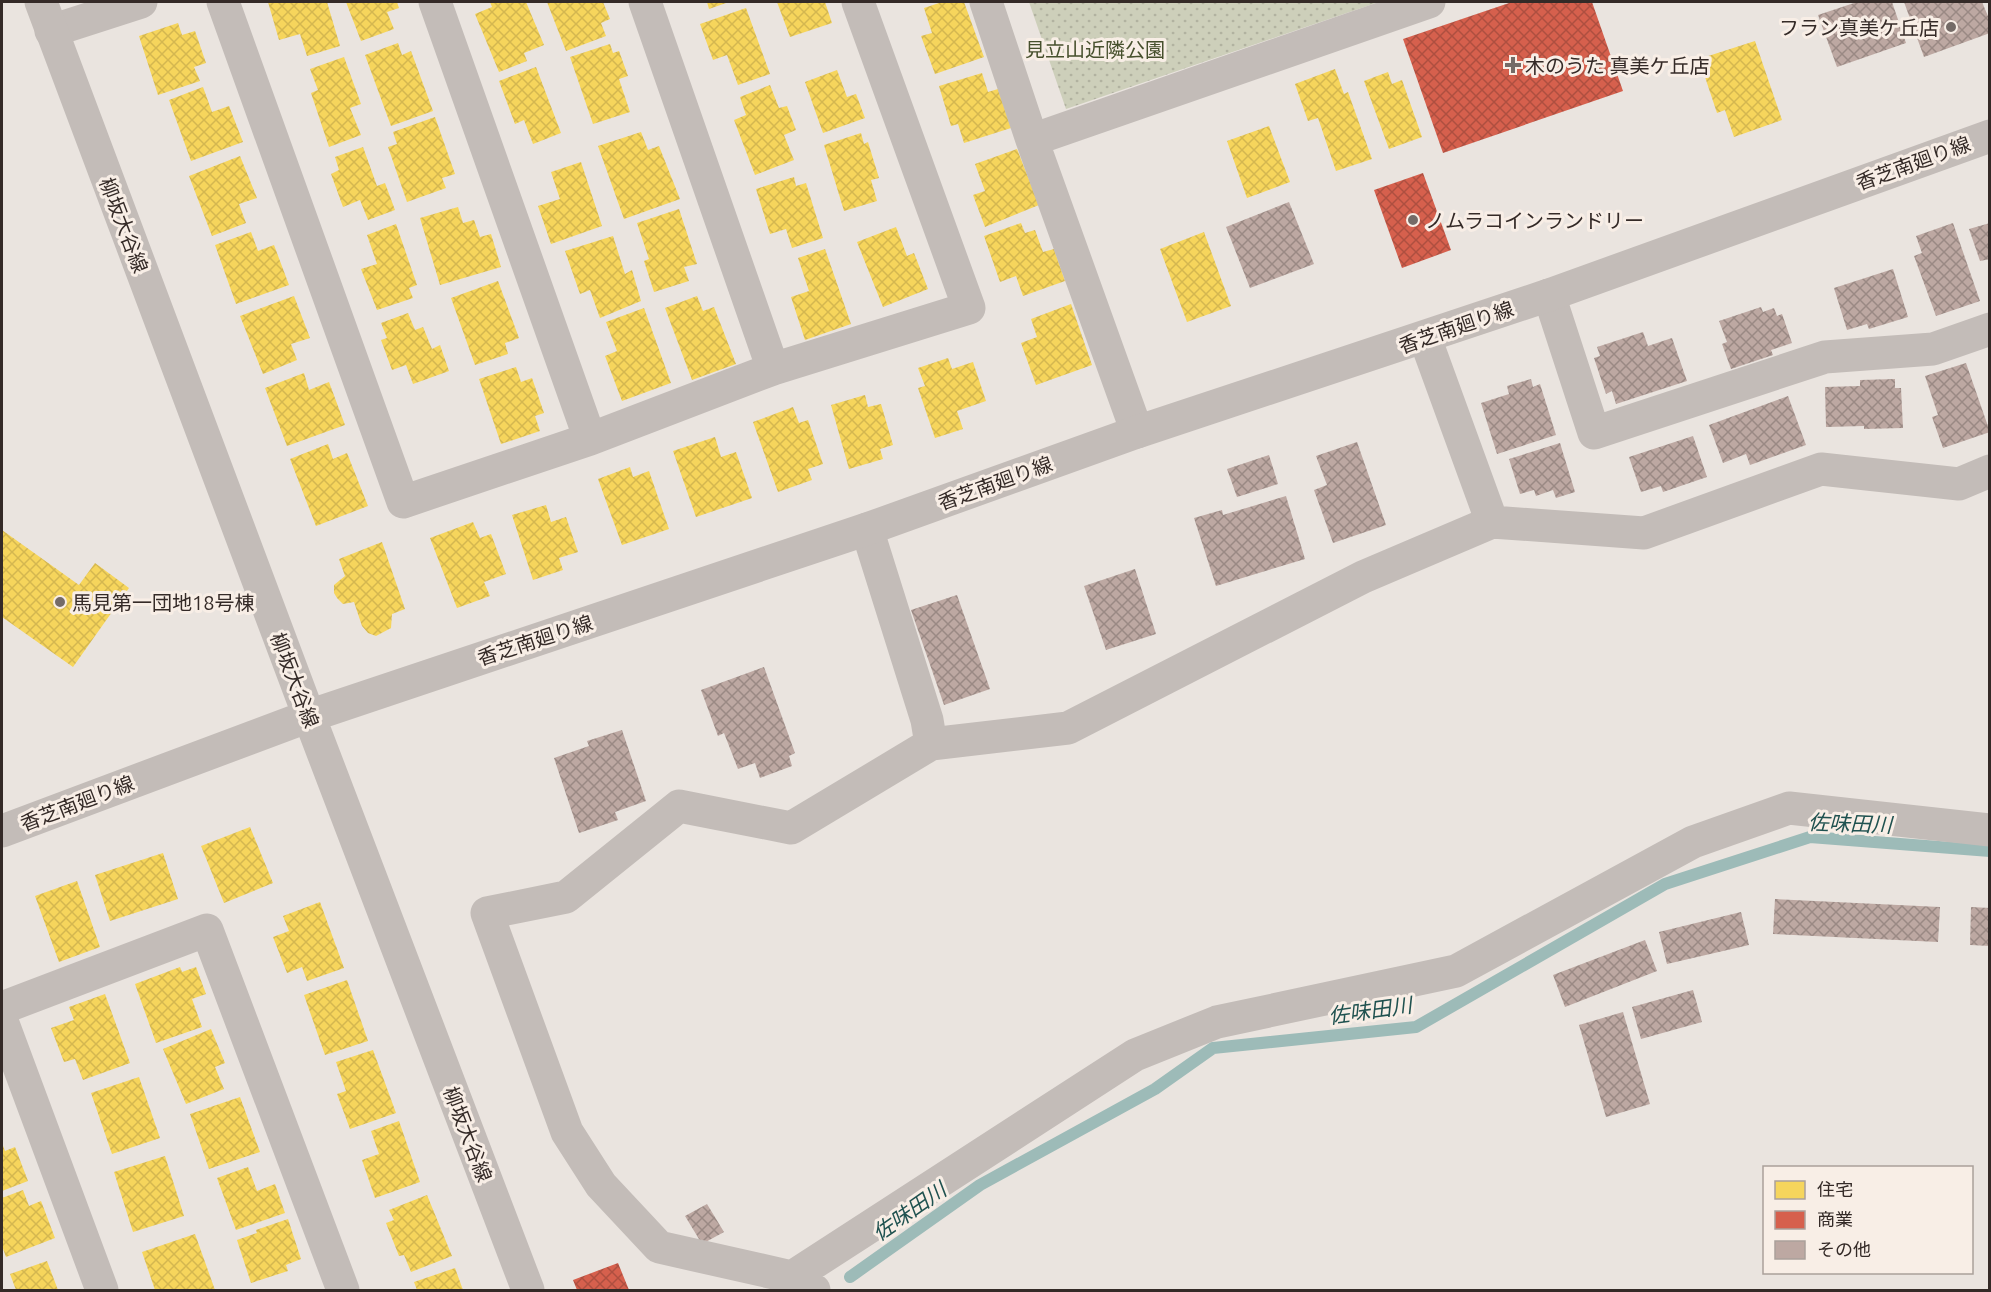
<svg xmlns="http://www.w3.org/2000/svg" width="1991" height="1292" viewBox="0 0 1991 1292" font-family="Ubuntu,'Noto Sans JP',sans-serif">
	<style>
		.grass { fill: url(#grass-dots) }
		.homes { fill: url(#homes-cross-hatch) }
		.shops { fill: url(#shops-cross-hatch) }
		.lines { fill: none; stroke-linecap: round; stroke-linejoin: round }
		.stream { stroke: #9dbbb8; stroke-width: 12 }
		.building { fill: url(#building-cross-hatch) }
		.minor { stroke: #c3bcb8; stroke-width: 33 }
		.tertiary { stroke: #c3bcb8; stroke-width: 33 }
		.poi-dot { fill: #746b67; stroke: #f8eee6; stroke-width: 2 }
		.labels { text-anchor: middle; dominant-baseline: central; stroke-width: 6; stroke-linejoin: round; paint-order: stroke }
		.poi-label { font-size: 20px; fill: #342a27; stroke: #f8eee6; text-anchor: start }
		.park-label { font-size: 20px; fill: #46502d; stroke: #f8eee6 }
		.street-label { font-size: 20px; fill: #342a27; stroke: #f8eee6 }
		.water-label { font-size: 21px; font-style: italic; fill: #205250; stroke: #f8eee6 }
	</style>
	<defs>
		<pattern id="grass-dots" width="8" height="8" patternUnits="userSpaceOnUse" patternTransform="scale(1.5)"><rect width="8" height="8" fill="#cdcfba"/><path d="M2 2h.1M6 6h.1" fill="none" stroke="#b1b2a0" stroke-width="1.8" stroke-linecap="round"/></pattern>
		<pattern id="homes-cross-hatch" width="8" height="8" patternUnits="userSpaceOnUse" patternTransform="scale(1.5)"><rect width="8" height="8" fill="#f6d55c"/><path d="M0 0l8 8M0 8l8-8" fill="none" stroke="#d4b750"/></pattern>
		<pattern id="shops-cross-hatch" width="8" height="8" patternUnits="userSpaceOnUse" patternTransform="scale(1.5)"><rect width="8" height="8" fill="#d6604d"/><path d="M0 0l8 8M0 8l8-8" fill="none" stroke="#ae4f40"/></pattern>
		<pattern id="building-cross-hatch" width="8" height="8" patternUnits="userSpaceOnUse" patternTransform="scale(1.5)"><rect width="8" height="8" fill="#bda8a2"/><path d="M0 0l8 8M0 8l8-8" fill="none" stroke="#9a8984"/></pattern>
	</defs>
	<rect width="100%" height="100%" fill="#eae4df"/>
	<!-- grass -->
	<path class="grass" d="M1029 2H1379L1066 109Z"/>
	<!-- homes -->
	<path class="homes" d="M268 2H327L340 46 307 56 300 34 279 40Z
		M346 2H397L399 8 387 12 394 29 361 41Z
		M490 2H526L544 45 524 53 527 61 499 72 475 14 492 7Z
		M547 2H603L610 19 601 23 606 36 566 51Z
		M707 2H729L709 9Z
		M777 2H825L832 23 790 37Z
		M942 2H964L984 57 935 74 921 36 932 33 924 8Z
		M746 8 770 74 738 85 727 55 713 60 700 24Z
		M178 23 182 35 195 31 206 63 194 67 200 81 158 95 139 36Z
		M1755 41 1782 120 1734 137 1725 110 1717 113 1699 59Z
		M398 43 402 55 411 51 433 111 391 126 365 55Z
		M610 44 613 53 619 51 628 76 619 79 630 112 593 124 570 57Z
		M344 57 361 104 350 108 361 135 329 147 311 93 318 90 310 69Z
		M536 67 561 133 533 144 524 120 515 124 499 81Z
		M1335 69 1344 94 1348 92 1372 159 1336 171 1318 118 1308 121 1295 84Z
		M837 70 847 97 856 94 865 118 823 133 805 82Z
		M1388 72 1392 84 1402 80 1422 137 1389 149 1364 81Z
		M982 73 988 92 998 89 1011 128 964 143 958 124 951 126 939 86Z
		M770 85 779 108 787 106 796 130 784 135 794 160 755 175 734 120 746 115 740 97Z
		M203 87 212 112 229 106 243 142 191 161 169 100Z
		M435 117 455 174 442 178 446 188 407 202 388 147 397 144 393 132Z
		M1269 126 1290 182 1247 198 1227 141Z
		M641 132 648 150 659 146 680 199 624 219 598 146Z
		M861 133 864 144 868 142 879 178 871 180 877 201 844 211 824 145Z
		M363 147 377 186 385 183 395 210 368 220 360 200 343 207 331 174 339 170 335 157Z
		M1017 149 1039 205 985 227 973 195 985 191 975 164Z
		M240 156 257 198 239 204 246 223 212 236 189 176Z
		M581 162 602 226 551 244 538 206 560 199 551 172Z
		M794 177 796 186 806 183 823 238 792 248 786 229 770 234 756 189Z
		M458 207 463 223 474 220 480 237 491 234 501 267 440 285 420 218Z
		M679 209 697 264 684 267 689 281 654 292 644 261 649 259 637 223Z
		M1021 223 1025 233 1035 230 1043 252 1054 249 1065 281 1023 296 1016 276 1000 282 984 236Z
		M396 224 417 285 409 288 413 298 377 310 361 269 377 264 367 235Z
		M896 227 907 256 914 253 928 289 883 307 857 242Z
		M251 232 258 251 274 245 289 285 236 304 215 245Z
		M1204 232 1231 306 1187 322 1160 249Z
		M613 236 625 274 632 270 641 301 600 318 590 290 580 294 565 251Z
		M825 249 851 324 805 340 791 297 809 291 798 258Z
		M498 281 519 338 505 343 508 354 475 365 451 298Z
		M294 296 310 338 291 344 297 360 263 374 240 316Z
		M697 296 703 311 714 307 736 364 692 380 665 308Z
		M1071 304 1092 365 1036 385 1021 343 1037 337 1031 319Z
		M644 308 671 383 622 401 605 356 617 351 606 322Z
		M408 313 415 330 423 327 432 349 440 345 449 371 413 384 406 365 392 370 381 340 387 338 381 323Z
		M948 358 952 369 973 362 986 401 957 411 963 429 935 438 918 388 925 386 918 368Z
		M516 367 521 382 532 378 544 413 535 416 540 431 501 444 479 379Z
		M304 373 309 390 329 382 345 425 287 446 265 388Z
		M865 395 868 407 881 404 893 445 880 449 883 459 849 469 831 405Z
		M793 407 799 423 808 420 823 464 808 469 812 480 778 492 753 422Z
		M715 437 721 457 736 452 752 498 696 517 673 451Z
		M328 444 333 459 347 453 368 506 316 526 290 459Z
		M630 467 633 477 649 471 669 529 622 545 598 479Z
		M546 505 551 522 566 517 578 552 559 558 563 570 533 580 512 515Z
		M473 522 480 538 491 534 506 574 484 582 490 596 457 608 430 538Z
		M2 530 79 585 95 563 129 588 73 667 2 617Z
		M382 542 405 609 392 614 391 628 376 636 368 633 362 626 354 602 343 604 337 598 334 593V585L345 576 339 559Z
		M250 827 273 883 224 903 201 846Z
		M163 853 178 899 110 921 95 875Z
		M77 881 100 947 59 962 35 896Z
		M320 902 344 968 307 981 302 967 287 973 273 937 289 931 283 916Z
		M180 967 182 972 196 967 206 994 192 999 202 1027 156 1043 135 984Z
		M347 980 368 1041 325 1055 304 995Z
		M105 994 130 1063 83 1080 75 1059 64 1062 51 1028 74 1020 69 1007Z
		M211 1029 225 1063 215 1067 224 1089 186 1104 163 1049Z
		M373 1050 396 1113 350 1129 337 1094 346 1091 336 1062Z
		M139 1077 160 1138 112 1154 91 1093Z
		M240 1097 260 1152 209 1169 190 1114Z
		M399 1121 420 1182 375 1198 362 1160 379 1154 371 1131Z
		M2 1143 5 1151 15 1147 28 1181 2 1191Z
		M165 1156 184 1216 133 1232 114 1172Z
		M248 1167 257 1191 275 1184 285 1213 236 1230 217 1178Z
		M23 1190 29 1206 41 1201 55 1238 6 1257 2 1246V1198Z
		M427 1195 452 1256 411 1272 404 1255 399 1256 386 1223 394 1220 389 1210Z
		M288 1219 301 1259 286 1265 288 1271 251 1283 237 1240 257 1233 256 1230Z
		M195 1234 215 1290H155L142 1252Z
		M47 1261 58 1290H16L10 1274Z
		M455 1268 463 1290H417L414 1282Z"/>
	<!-- shops -->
	<path class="shops" d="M1512 2H1592L1623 91 1443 153 1403 39Z
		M1423 173 1451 250 1402 268 1374 190Z
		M618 1263 629 1290H577L573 1280Z"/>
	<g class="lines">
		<!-- stream -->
		<path class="stream" d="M850 1277 980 1185 1155 1089 1213 1048 1416 1027 1665 884 1810 837 1990 851"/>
	</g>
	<!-- building -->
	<path class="building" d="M1857 2H1892L1906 43 1837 67 1818 15Z
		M1904 2H1982L1990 21V33L1924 57Z
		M1289 202 1314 264 1250 288 1226 227Z
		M1953 223 1980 301 1936 316 1914 256 1922 253 1916 236Z
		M1990 223V259L1980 261 1969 229Z
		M1893 269 1908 317 1869 329 1867 324 1847 330 1834 288Z
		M1761 307 1763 312 1774 308 1777 316 1782 314 1792 343 1771 350 1773 355 1731 369 1722 344 1727 342 1719 321Z
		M1643 332 1648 346 1672 338 1687 381 1616 404 1612 391 1606 394 1594 358 1600 356 1597 347Z
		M1966 363 1990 432 1943 448 1932 417 1938 415 1925 376Z
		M1531 379 1533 387 1540 384 1556 435 1497 454 1481 403 1509 394 1507 386Z
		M1895 379V388H1901L1903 428 1864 429V426L1826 427 1825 387 1860 386V380Z
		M1788 396 1806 445 1750 465 1746 454 1723 463 1709 425Z
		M1693 436 1707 477 1663 492 1661 486 1641 492 1629 457Z
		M1357 442 1386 525 1333 543 1314 490 1327 485 1316 456Z
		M1560 443 1575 492 1556 498 1553 490 1536 496 1534 490 1520 494 1509 459Z
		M1269 455 1278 484 1237 497 1227 469Z
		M1286 496 1305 559 1216 586 1194 518 1222 510 1223 515Z
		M1135 569 1156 634 1106 650 1084 586Z
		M957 595 990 689 944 705 911 610Z
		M764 667 795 753 789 756 792 766 760 778 755 763 738 769 724 733 718 736 701 690Z
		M622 730 646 801 615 812 618 820 579 833 554 758 589 746 587 741Z
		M1775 899 1940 907 1938 942 1773 934Z
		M1971 907 1990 908V946L1970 945Z
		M1741 912 1749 945 1667 964 1659 932Z
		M1645 940 1657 971 1565 1007 1553 975Z
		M1693 990 1702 1022 1641 1039 1632 1007Z
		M1623 1012 1650 1104 1606 1117 1579 1025Z
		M707 1204 724 1232 702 1244 685 1216Z"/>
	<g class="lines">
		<!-- minor -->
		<path class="minor" d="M223 2 403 502 590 439 773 369 969 308 858 2
			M435 2 590 439
			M645 2 773 369
			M986 2 1032 140 1137 432
			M51 31 141 2
			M1032 140 1429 2
			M1549 295 1594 433 1825 357 1933 349 1990 329
			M1425 338 1492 522 1644 533 1821 469 1959 484 1990 471
			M867 529 927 720 931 744
			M2 1008 207 930 343 1290
			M2 1021 102 1290
			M792 1277 1135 1055 1217 1022 1456 971 1693 842 1789 808 1990 830
			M814 1290 792 1277 659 1247 601 1185 567 1132 487 913 566 897 679 806 791 828 931 744 1068 728 1363 577 1492 522"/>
		<!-- tertiary -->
		<path class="tertiary" d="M41 2 309 716 528 1290
			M2 831 309 716 867 529 1137 432 1549 295 1990 136"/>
	</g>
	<!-- markers -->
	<g class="poi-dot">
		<circle cx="1951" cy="27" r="6"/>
		<path d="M1510 56h6v6h6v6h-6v6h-6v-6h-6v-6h6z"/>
		<circle cx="1413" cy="220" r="6"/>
		<circle cx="60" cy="602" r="6"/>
	</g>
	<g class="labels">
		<!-- poi labels -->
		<g class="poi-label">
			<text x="1939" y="27" text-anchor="end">フラン真美ケ丘店</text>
			<text x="1525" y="65">木のうた 真美ケ丘店</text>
			<text x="1425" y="220">ノムラコインランドリー</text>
			<text x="72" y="602">馬見第一団地18号棟</text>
		</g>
		<!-- park labels -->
		<g class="park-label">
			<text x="1095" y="49">見立山近隣公園</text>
		</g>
		<!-- street labels -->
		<g class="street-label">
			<text transform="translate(1913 163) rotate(-20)">香芝南廻り線</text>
			<text transform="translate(124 225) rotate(69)">柳坂大谷線</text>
			<text transform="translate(1456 327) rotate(-19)">香芝南廻り線</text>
			<text transform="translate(995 483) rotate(-20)">香芝南廻り線</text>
			<text transform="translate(535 640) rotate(-18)">香芝南廻り線</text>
			<text transform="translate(295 680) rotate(69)">柳坂大谷線</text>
			<text transform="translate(77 803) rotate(-21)">香芝南廻り線</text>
			<text transform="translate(468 1134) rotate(69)">柳坂大谷線</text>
		</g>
		<!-- water labels -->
		<g class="water-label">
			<text transform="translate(1850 823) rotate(2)">佐味田川</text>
			<text transform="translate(1370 1010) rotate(-8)">佐味田川</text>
			<text transform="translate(909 1211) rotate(-35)">佐味田川</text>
		</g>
	</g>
	<!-- border -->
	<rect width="1991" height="1292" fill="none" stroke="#342a27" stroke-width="6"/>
	<!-- legend -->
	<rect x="1763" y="1166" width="210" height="108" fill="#f8eee6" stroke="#aaa09a" stroke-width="1.5"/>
	<rect x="1775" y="1181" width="30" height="18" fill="#f6d55c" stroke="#aaa09a" stroke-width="1.5"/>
	<text x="1817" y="1196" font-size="18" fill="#342a27">住宅</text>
	<rect x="1775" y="1211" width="30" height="18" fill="#d6604d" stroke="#aaa09a" stroke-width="1.5"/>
	<text x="1817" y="1226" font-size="18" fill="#342a27">商業</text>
	<rect x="1775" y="1241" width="30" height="18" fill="#bda8a2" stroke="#aaa09a" stroke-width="1.5"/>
	<text x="1817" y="1256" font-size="18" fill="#342a27">その他</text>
</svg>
